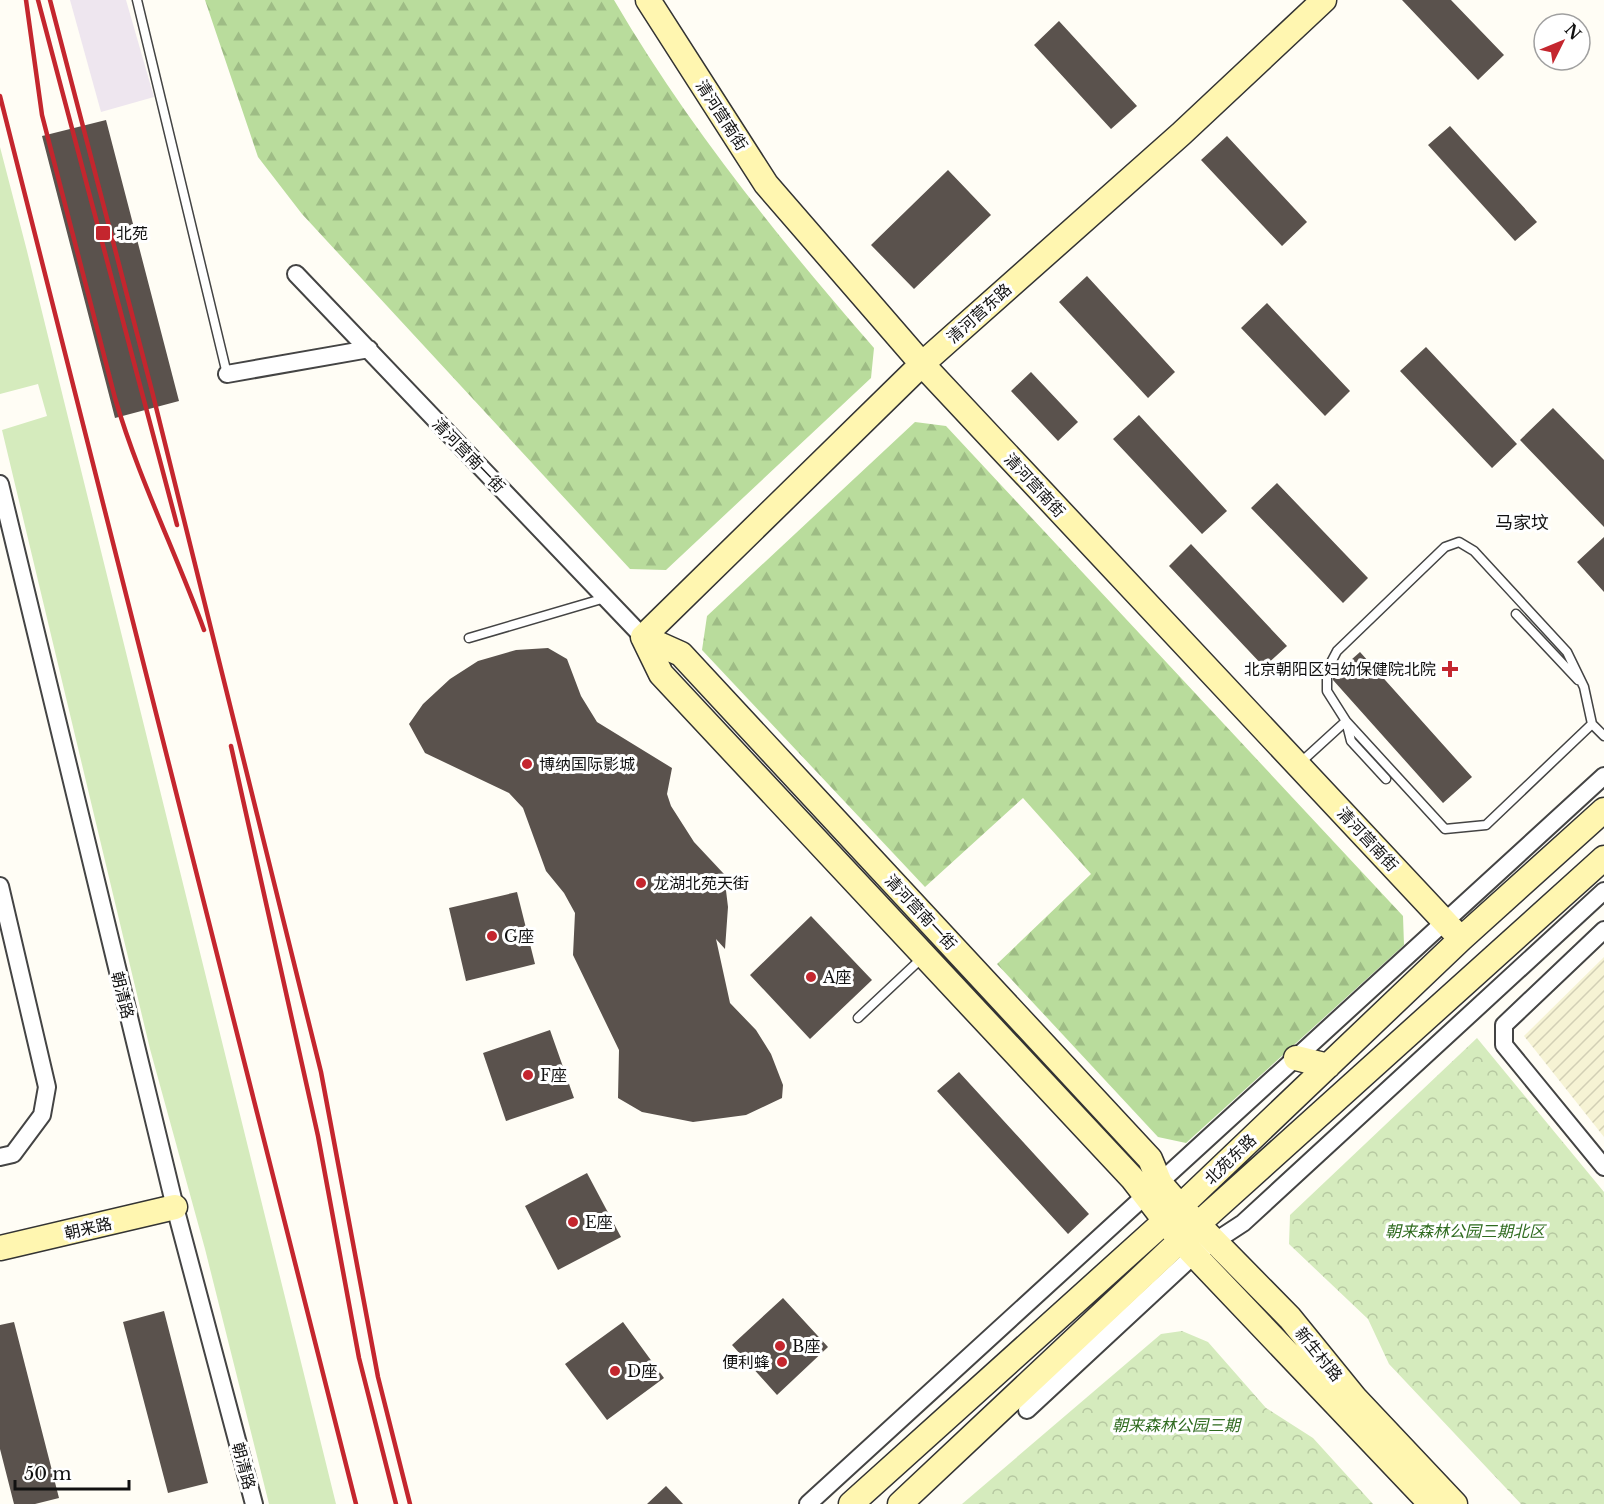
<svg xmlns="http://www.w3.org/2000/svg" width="1604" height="1504" viewBox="0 0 1604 1504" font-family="'Libre Baskerville','Noto Sans SC',serif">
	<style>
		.industrial { fill: #eee6ef }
		.farmland { fill: url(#farmland-furrows) }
		.grass { fill: #d5ebbd }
		.forest { fill: url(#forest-firs) }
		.park { fill: url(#park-crowns) }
		.building { fill: #5a524d }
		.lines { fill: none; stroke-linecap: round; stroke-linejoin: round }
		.lane-casing { stroke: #444; stroke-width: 11 }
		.street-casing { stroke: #444; stroke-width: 20 }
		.secondary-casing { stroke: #333; stroke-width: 27 }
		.lane { stroke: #fff; stroke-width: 8 }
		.street { stroke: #fff; stroke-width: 16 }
		.secondary { stroke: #fff6b0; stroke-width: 24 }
		.rail { stroke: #c4262e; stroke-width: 4.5 }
		.poi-dot { fill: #c4262e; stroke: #fff; stroke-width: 2 }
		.labels { text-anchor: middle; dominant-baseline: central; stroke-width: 6; stroke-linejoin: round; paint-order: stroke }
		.street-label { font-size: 16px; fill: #111; stroke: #fff }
		.poi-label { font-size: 16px; fill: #111; stroke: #fff; text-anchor: start }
		.park-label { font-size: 16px; font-style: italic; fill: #2f6b1f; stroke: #fff }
		.neighbourhood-label { font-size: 18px; fill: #111; stroke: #fff }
	</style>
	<defs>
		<pattern id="farmland-furrows" width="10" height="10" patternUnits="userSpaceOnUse" patternTransform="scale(1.5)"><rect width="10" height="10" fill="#f6f3d4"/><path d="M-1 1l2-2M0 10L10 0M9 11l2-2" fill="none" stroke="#d2cfb5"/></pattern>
		<pattern id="forest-firs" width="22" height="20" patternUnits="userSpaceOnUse" patternTransform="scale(1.5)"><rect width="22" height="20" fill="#b9dc9c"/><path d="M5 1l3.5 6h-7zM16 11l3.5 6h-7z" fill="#9ebc85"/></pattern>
		<pattern id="park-crowns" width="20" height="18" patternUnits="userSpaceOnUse" patternTransform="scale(1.5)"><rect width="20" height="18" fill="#d5ebbd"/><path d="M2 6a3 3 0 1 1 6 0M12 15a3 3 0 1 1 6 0" fill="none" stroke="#b6c8a1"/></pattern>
	</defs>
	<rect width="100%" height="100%" fill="#fffdf5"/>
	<!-- industrial -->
	<path class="industrial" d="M70 0H126L154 97 101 112Z"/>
	<!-- farmland -->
	<path class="farmland" d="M1604 957V1137L1524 1036Z"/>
	<!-- grass -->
	<path class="grass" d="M0 147 27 251 336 1504H269L205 1249 150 1049 2 430 47 416 38 384 0 394Z"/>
	<!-- forest -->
	<path class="forest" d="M205 0H614C687 125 779 239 874 348L871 378 666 570 630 569 302 214 258 157Z
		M915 422 946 426 1403 916 1404 945 1186 1143 1158 1137 997 964 1091 874 1023 798 925 887 702 650 707 616Z"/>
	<!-- park -->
	<path class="park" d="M1477 1038 1604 1192V1504H1521L1389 1364 1368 1319 1289 1244 1290 1215Z
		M1182 1331 1208 1342 1266 1408 1313 1438 1373 1504H962L1161 1334Z"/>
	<!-- building -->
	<path class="building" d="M1402 0H1451L1504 55 1478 80Z
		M1059 21 1137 106 1111 129 1034 45Z
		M106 120 179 401 115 418 42 136Z
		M1450 126 1537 222 1515 241 1428 145Z
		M1227 136 1307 222 1282 246 1201 160Z
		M948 170 991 215 914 289 871 245Z
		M1087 276 1175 372 1148 398 1059 302Z
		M1267 303 1350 391 1325 416 1241 328Z
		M1426 347 1517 444 1492 468 1400 371Z
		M1031 372 1078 422 1058 441 1011 391Z
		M1553 408 1604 460V527L1520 440Z
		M1139 415 1227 511 1202 534 1113 439Z
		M1277 483 1368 578 1343 603 1251 508Z
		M1604 537V592L1577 562Z
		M1191 544 1287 646 1264 667 1169 566Z
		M548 648 567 659 581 696 597 722 672 768 667 794 671 806 694 842 724 874 728 907 725 949 716 939 730 1003 756 1030 771 1054 783 1085 782 1098 746 1115 693 1122 642 1112 618 1098 619 1050 573 955 575 913 564 893 546 871 523 808 509 793 425 753 409 724 423 704 450 679 478 661 516 650Z
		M1360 652 1472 777 1443 803 1333 680V676Z
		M517 892 535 964 466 981 449 908Z
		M811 916 872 980 810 1039 750 975Z
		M550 1030 574 1098 506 1121 483 1053Z
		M959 1072 1089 1214 1068 1234 937 1091Z
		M587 1173 621 1237 558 1270 525 1206Z
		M783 1298 828 1347 777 1395 732 1345Z
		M164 1311 208 1483 168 1493 123 1322Z
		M14 1322 59 1498 35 1504H14L0 1449V1325Z
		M623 1322 664 1378 607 1420 565 1364Z
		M666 1486 683 1504H647Z"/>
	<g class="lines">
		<defs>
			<path id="lane" d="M137 0 227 374
				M1516 614 1578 680
				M469 638 605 598
				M1346 721 1445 829 1486 825 1592 724 1584 687 1567 652 1474 551 1459 542 1445 547 1337 651 1327 670V691L1346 721 1351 741 1386 779
				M1592 724 1604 736
				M1300 763 1346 721
				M858 1018 923 957"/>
			<path id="street" d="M296 274 643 637
				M227 374 369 349
				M0 484 175 1207 254 1504
				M0 886 47 1087 42 1115 13 1154 0 1157
				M1604 930 1504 1025V1045L1604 1167
				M1027 1410 1194 1255 1243 1223 1604 891
				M808 1504 1604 776"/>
			<path id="secondary" d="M648 0 766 184 922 364 1461 939
				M643 637 681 654 1150 1159 1160 1183 1180 1206 1290 1318 1355 1398 1455 1504
				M643 637 661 674 1132 1178 1180 1240 1431 1504
				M643 637 922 364 1181 134 1324 0
				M1296 1058 1328 1066
				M0 1248 175 1207
				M851 1504 1164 1222 1461 939 1604 810
				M900 1504 1198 1224 1604 858"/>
		</defs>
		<!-- lane casing -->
		<use href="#lane" class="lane-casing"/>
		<!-- street casing -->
		<use href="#street" class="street-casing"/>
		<!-- secondary casing -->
		<use href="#secondary" class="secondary-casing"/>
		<!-- lane -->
		<use href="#lane" class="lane"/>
		<!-- street -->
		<use href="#street" class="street"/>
		<!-- secondary -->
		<use href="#secondary" class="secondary"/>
		<!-- rail -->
		<path class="rail" d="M26 0 42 115 115 398C138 477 176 553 204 630
			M38 0 177 525
			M50 0 152 391 321 1072 378 1377 410 1504
			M0 96 356 1504
			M231 746 318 1136 359 1358 396 1504"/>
	</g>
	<!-- markers -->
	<g class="poi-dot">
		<rect x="95" y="225" width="16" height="16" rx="3"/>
		<path d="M1447 660h6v6h6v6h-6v6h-6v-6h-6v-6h6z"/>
		<circle cx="527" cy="764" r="6"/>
		<circle cx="641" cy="883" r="6"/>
		<circle cx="492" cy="936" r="6"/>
		<circle cx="811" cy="977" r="6"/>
		<circle cx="528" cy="1075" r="6"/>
		<circle cx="573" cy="1222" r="6"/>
		<circle cx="780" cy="1346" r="6"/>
		<circle cx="782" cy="1362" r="6"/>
		<circle cx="615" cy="1371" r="6"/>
	</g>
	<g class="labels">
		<!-- street labels -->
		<g class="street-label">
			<text transform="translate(722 115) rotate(57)">清河营南街</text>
			<text transform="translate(979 313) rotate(-42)">清河营东路</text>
			<text transform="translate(469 455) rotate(46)">清河营南一街</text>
			<text transform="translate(1035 485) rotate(47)">清河营南街</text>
			<text transform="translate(1368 839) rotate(47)">清河营南街</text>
			<text transform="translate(921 912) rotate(47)">清河营南一街</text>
			<text transform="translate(123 995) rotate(76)">朝清路</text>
			<text transform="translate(1230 1159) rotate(-44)">北苑东路</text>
			<text transform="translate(88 1228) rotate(-13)">朝来路</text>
			<text transform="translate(1319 1354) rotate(51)">新生村路</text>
			<text transform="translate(244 1466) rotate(75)">朝清路</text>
		</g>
		<!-- poi labels -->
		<g class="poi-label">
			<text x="116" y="233">北苑</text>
			<text x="1436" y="669" text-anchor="end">北京朝阳区妇幼保健院北院</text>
			<text x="539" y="764">博纳国际影城</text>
			<text x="653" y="883">龙湖北苑天街</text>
			<text x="504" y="936">G座</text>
			<text x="823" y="977">A座</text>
			<text x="540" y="1075">F座</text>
			<text x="585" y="1222">E座</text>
			<text x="792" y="1346">B座</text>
			<text x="770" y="1362" text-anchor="end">便利蜂</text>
			<text x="627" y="1371">D座</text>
		</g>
		<!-- park labels -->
		<g class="park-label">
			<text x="1465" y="1231">朝来森林公园三期北区</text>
			<text x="1176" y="1425">朝来森林公园三期</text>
		</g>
		<!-- neighbourhood labels -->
		<g class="neighbourhood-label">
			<text x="1522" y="523">马家坟</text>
		</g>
	</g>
	<!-- north arrow -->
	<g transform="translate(1562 42) rotate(47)"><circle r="28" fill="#ffffff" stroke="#a0a0a0" stroke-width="1.5"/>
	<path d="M0-4.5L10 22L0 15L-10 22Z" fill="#c4262e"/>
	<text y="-9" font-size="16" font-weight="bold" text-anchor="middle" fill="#111111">N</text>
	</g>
	<!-- scale -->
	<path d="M15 1480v9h114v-9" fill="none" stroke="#111111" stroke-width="3"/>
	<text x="24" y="1480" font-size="18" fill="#111111" stroke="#ffffff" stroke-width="4.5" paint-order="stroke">50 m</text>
</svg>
